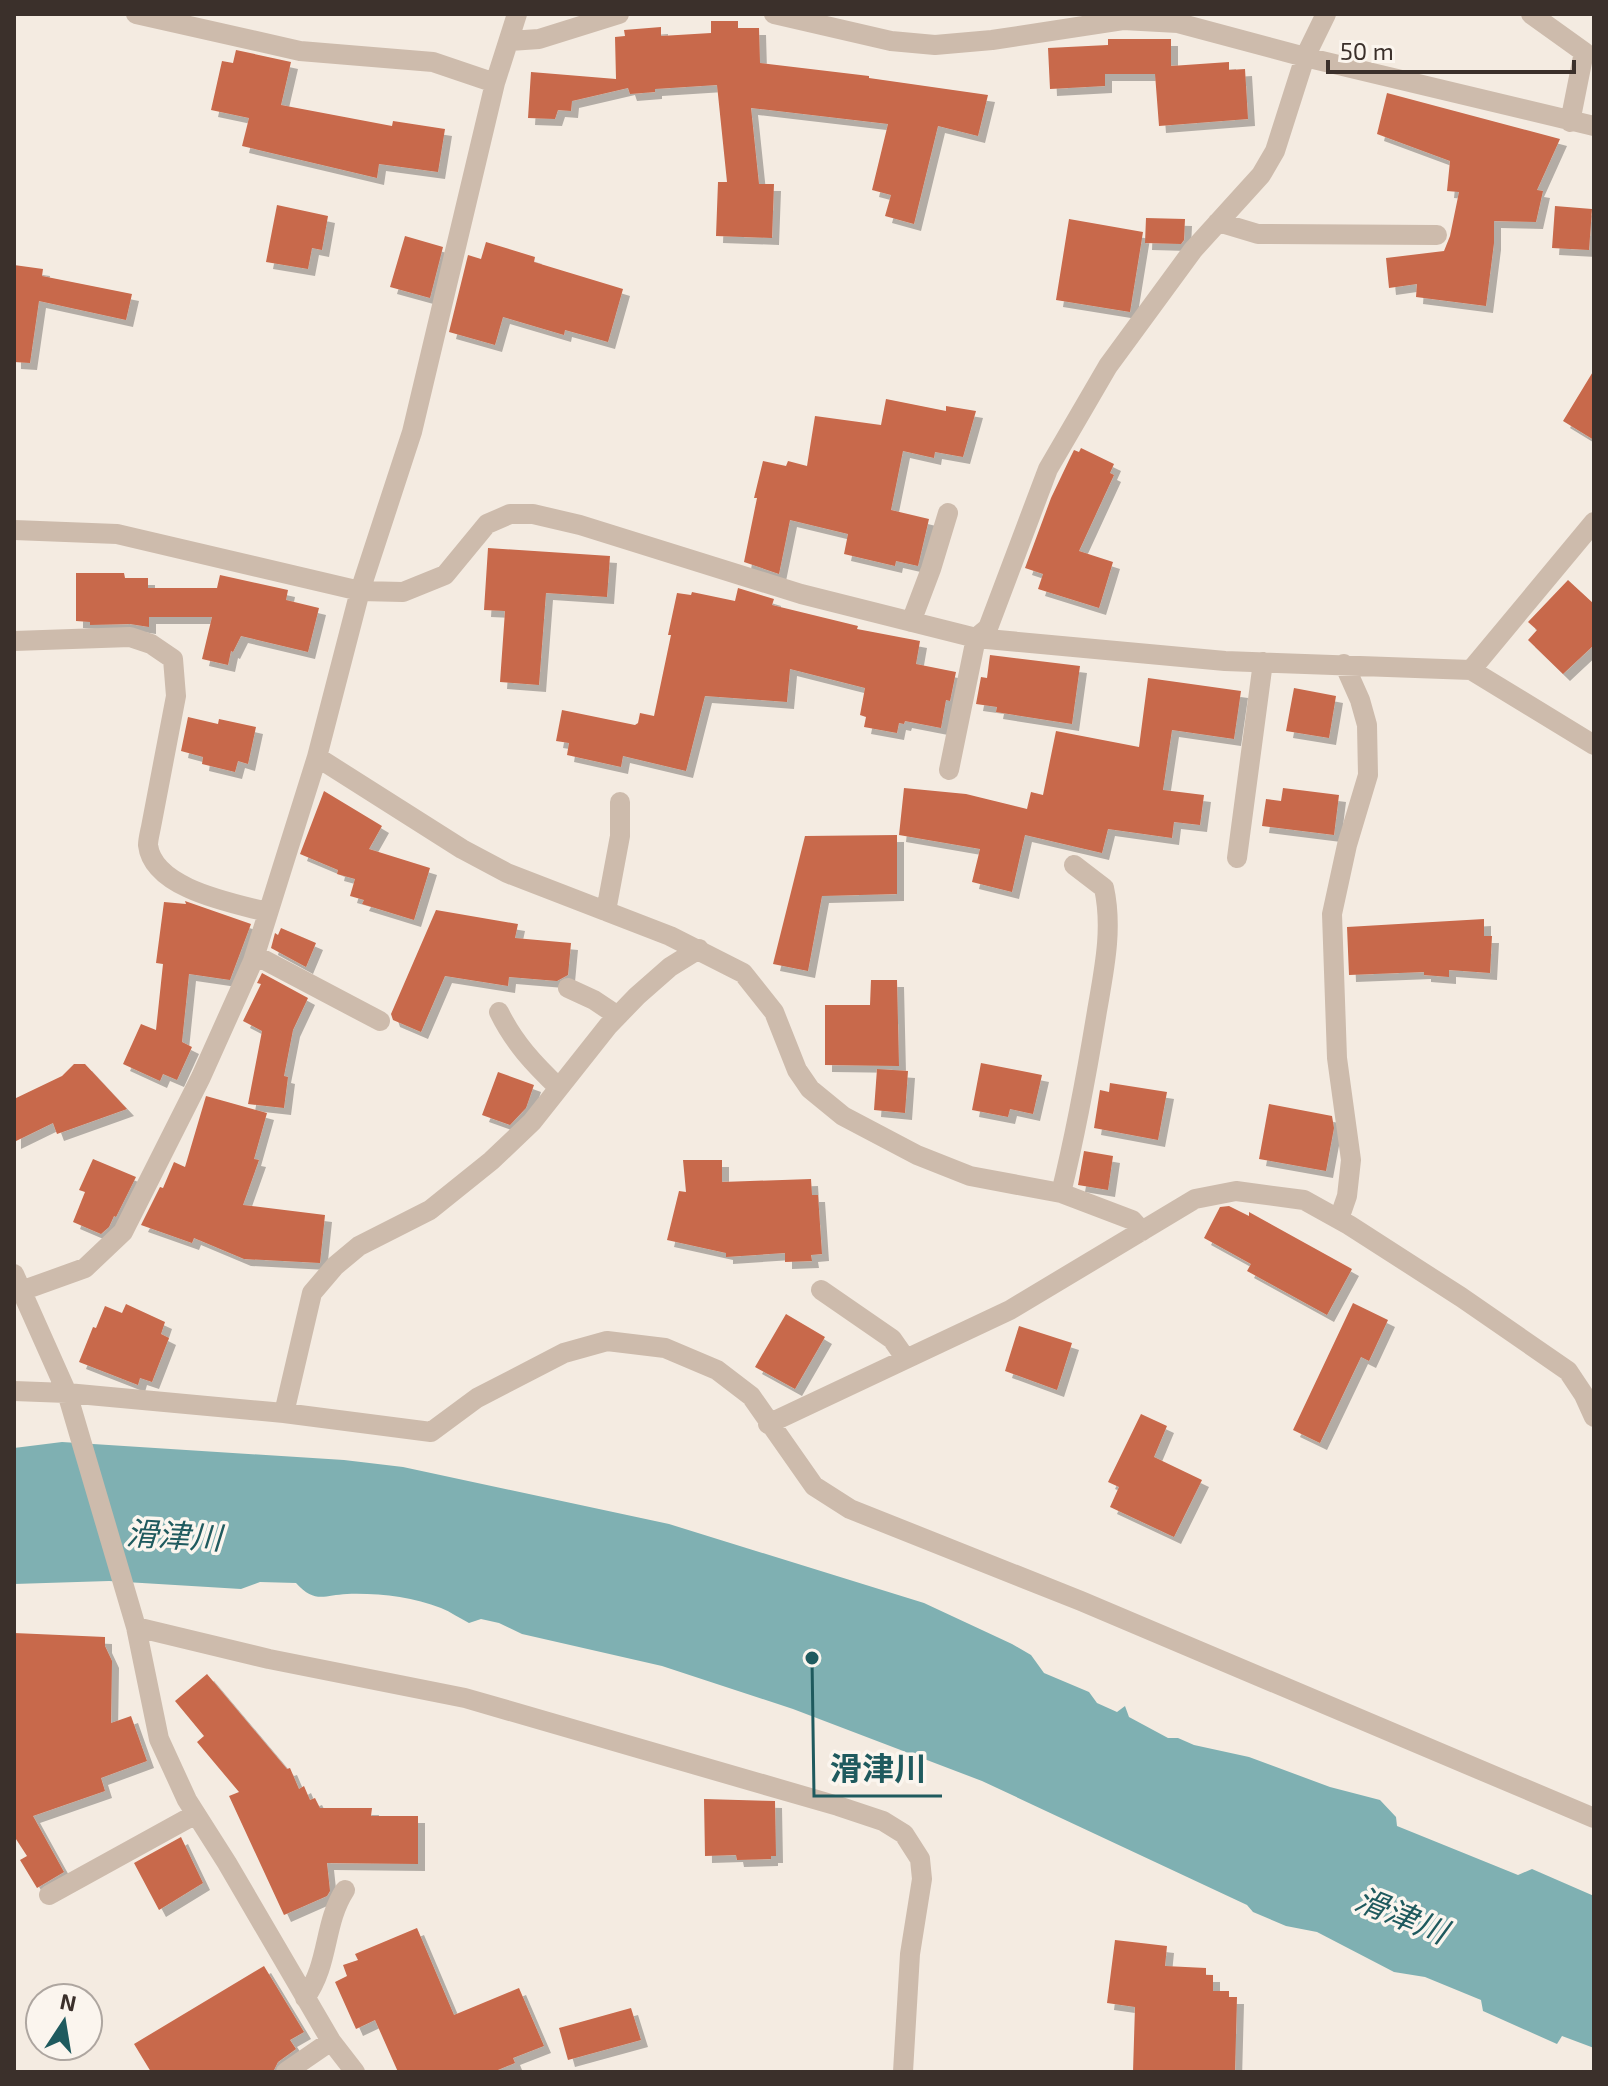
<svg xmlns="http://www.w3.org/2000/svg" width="1608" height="2086" viewBox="0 0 1608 2086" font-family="'Exo 2','Noto Sans JP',sans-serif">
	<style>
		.water { fill: #7fb0b2 }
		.building { fill: #c8694b; filter: url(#shadow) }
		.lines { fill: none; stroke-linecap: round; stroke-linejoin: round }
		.street { stroke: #cdbbac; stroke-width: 20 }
		.labels { text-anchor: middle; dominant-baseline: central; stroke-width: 7; stroke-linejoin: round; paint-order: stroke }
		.water-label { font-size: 32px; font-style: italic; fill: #1f5a5e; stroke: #fbf5ee }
		.leader { fill: none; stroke: #1f5a5e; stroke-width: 3 }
		.callout-dot { fill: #1f5a5e; stroke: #fbf5ee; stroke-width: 3 }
		.callout-label { font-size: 32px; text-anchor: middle; font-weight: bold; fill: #1f5a5e; stroke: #fbf5ee; stroke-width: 7; stroke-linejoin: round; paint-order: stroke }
	</style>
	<defs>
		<filter id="shadow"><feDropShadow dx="7" dy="7" stdDeviation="0" flood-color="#0004"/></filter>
	</defs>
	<rect width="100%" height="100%" fill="#f4ebe1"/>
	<!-- water -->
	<path class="water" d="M62 1442 344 1460 403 1467 669 1524 924 1603 1012 1644 1031 1655 1044 1673 1089 1692 1097 1703 1117 1712 1125 1706 1129 1717 1168 1738H1178L1194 1745 1249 1757 1330 1787 1380 1800 1396 1817 1397 1826 1518 1875 1532 1869 1594 1896V2048L1562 2036 1557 2044 1483 2011 1481 2000 1425 1977 1394 1972 1317 1932 1286 1926 1253 1912 1247 1905 982 1781 793 1709 662 1666 522 1634 499 1623 481 1619 469 1623C459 1618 451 1612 441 1608 412 1597 379 1593 347 1594 324 1595 315 1604 296 1583L260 1582 241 1589 109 1581 14 1584V1448Z"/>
	<!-- building -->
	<path class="building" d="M711 21H738V28H759L760 63 869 76V78L988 95 978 136 938 126 914 224 885 216 891 195 872 190 888 124 751 108 759 184H774L772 238 716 236 718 182H727L717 85 655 89V92L630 94 628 88 572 101 571 111 558 110 555 119 528 118 531 72 616 79 615 37 625 36 624 30 661 27V36L711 33Z
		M1108 39H1171V66L1229 62V70L1245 69 1248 119 1159 126 1155 74H1105V86L1050 89 1048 48 1108 45Z
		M236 50 291 62 281 105 392 126 393 121 445 129 438 172 379 164 377 178 242 146 249 118 211 110 222 61 233 63Z
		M1387 93 1560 139 1537 190 1543 191 1536 222 1494 221V243L1486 306 1416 297 1417 284 1389 288 1386 258 1444 251 1450 236 1459 192 1447 191 1450 161 1377 134Z
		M277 205 328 216 322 250 312 248 308 269 266 262Z
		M1555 206 1592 209 1589 250 1552 248Z
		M1146 218 1185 219 1184 240 1181 244 1145 243Z
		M1069 219 1143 232 1130 312 1056 300Z
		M405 236 443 247 430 298 390 287Z
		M486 242 535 257 534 262 623 289 608 342 565 330 564 335 503 317 495 345 449 332 468 255 481 259Z
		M14 265 43 269 42 276 132 294 126 320 39 301 30 363 14 362Z
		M1594 370V440L1563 421Z
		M886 399 946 411V406L976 411 963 457 935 452 934 458 903 451 891 510 929 519 918 566 896 561 895 566 844 554 848 534 790 520 779 574 744 562 757 498H754L763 461 786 466 788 461 807 466 815 416 881 425Z
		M1081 448 1114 464 1110 473 1114 475 1079 551 1113 562 1099 608 1038 589 1043 574 1025 568 1051 498 1071 456 1074 450 1079 452Z
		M488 548 610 556 607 597 546 593 539 685 500 682 505 611 484 610Z
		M76 573H124L125 578H148V588H217L220 575 288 590 286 600 319 608 308 652 241 636 233 652 231 651 228 665 202 659 212 617H149V627L130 624 90 625V622L76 621Z
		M1568 580 1594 604V645L1563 674 1528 640 1537 630 1528 622Z
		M738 588 774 599 772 605 858 626 857 629 920 641 916 664 956 672 950 701 946 700 941 728 905 721 904 724 899 723 897 733 864 727 866 717 860 715 865 688 790 669 787 702 705 696 686 771 623 756 621 767 567 755 569 743 556 741 562 710 635 725 638 723 640 713 654 716 671 635H668L677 593 691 595 692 592 735 601Z
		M990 655 1080 666 1072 724 996 712 997 707 976 704 981 677 987 678Z
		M1148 678 1241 691 1234 739 1172 730 1163 790 1204 795 1200 825 1174 822 1172 838 1108 829 1102 853 1025 835 1012 892 972 882 980 849 899 835 904 788 966 794 1027 809 1031 792 1043 795 1056 731 1139 747Z
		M1294 688 1336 696 1329 738 1286 731Z
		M188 717 218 724 219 719 256 727 248 764 238 761 235 772 202 764 203 757 181 751Z
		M1283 788 1339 795 1334 835 1262 826 1266 799 1281 801Z
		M324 791 382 826 369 849 430 868 414 920 362 904 364 900 350 896 355 879 337 874 338 870 300 854Z
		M897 835V894L822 896 808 971 773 964 805 836Z
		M185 901 251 924 230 980 189 974 182 1042 192 1047 177 1080 163 1074 160 1081 123 1064 141 1024 156 1030 163 964 156 963 164 902 186 904Z
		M436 910 518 924 515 938 571 943 568 975 557 981 509 977 508 986 445 976 421 1032 393 1020 391 1014Z
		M1484 919V936H1492L1490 973 1449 970V977L1424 975V972L1349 975 1347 927Z
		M281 928 316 943 306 967 271 948 275 933 278 935Z
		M262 973 308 998 293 1030 284 1076 288 1077 284 1108 248 1104 262 1031 243 1021 261 984 257 983Z
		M871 980H897L899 1066 825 1065V1005H870Z
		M981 1063 1042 1075 1033 1114 1010 1109 1008 1117 972 1110Z
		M74 1064H85L127 1109 57 1134 53 1123 14 1142V1099L62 1076Z
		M877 1069 908 1071 905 1113 874 1110Z
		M498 1072 534 1085 526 1108 510 1125 482 1115Z
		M1110 1083 1167 1092 1158 1140 1094 1128 1100 1090 1109 1092Z
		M206 1096 267 1113 254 1159 259 1160 243 1205 325 1215 320 1263 244 1259 194 1238 192 1243 141 1225 160 1187 163 1188 174 1162 185 1167Z
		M1269 1104 1332 1116 1334 1128 1326 1171 1259 1159Z
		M1084 1151 1113 1156 1108 1190 1078 1185Z
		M93 1159 136 1177 116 1217 114 1216 109 1227 101 1234 73 1222 85 1192 79 1190Z
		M683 1160H722V1182L811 1179 812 1195H818L822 1254 811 1255 812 1261 785 1262V1253L726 1257V1253L667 1240 679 1191 686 1192Z
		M1229 1206 1249 1216V1212L1352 1269 1327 1315 1247 1271 1251 1264 1204 1238 1220 1207Z
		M1353 1303 1388 1320 1369 1361 1361 1357 1320 1443 1293 1430Z
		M126 1304 165 1322 161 1334 169 1338 152 1382 140 1378 138 1385 79 1362 93 1327 96 1328 105 1306 122 1313Z
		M786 1314 825 1337 795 1389 755 1367Z
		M1019 1326 1072 1343 1057 1390 1005 1371Z
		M1141 1414 1167 1426 1154 1457 1202 1480 1174 1537 1110 1507 1119 1487 1108 1482Z
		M14 1633 105 1637V1646L112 1661 111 1723 131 1716 147 1761 101 1778 105 1791 33 1816 64 1872 37 1888 20 1860 27 1856 14 1836Z
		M207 1674 287 1769 290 1768 299 1789 304 1786 310 1800 315 1798 320 1808H372L371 1816H418V1864L327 1863 330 1891 327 1896 284 1915 229 1796 239 1792 197 1742 204 1736 175 1701Z
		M704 1799 775 1801 776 1856H771V1859L737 1860 736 1855 705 1856Z
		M181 1837 203 1883 159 1910 134 1863Z
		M417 1928 454 2015 519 1988 544 2046 513 2058 515 2063 493 2072H398L375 2020 356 2029 335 1982 347 1976 343 1965 358 1960 355 1954Z
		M1115 1940 1167 1946 1165 1966 1206 1968V1975H1213V1991H1229V1997H1237L1235 2072H1133L1135 2007 1107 2003Z
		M264 1966 304 2032 290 2040 296 2049 278 2062 273 2072H151L134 2044Z
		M631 2008 641 2040 568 2060 559 2028Z"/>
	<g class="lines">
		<!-- street -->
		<path class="street" d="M136 14 300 51 433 62 495 83
			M774 14 891 41 935 45 992 40 1123 20 1178 23 1305 57 1594 126
			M1531 14 1584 52 1570 122
			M510 41 539 39 619 14
			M1218 222 1258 234 1437 235
			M14 530 117 534 360 591 403 592 445 575 487 524 510 514H533L580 525 801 594 976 638 1225 661 1471 670 1594 745
			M911 622 931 569 948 513
			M14 641 130 637 151 644 173 659 176 696 151 827C150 832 148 840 148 845 153 889 233 903 267 912
			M1471 670 1594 522
			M317 757 462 849 507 873 670 936 743 973 774 1012 797 1070 810 1089 843 1116 917 1155 970 1176 1061 1193 1132 1220 1142 1231
			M949 770 976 638 988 628 1048 469 1108 366 1193 250 1261 175 1275 151 1305 57 1326 14
			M1237 858 1263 662
			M606 911 620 836V802
			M255 955 380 1021
			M568 988 594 1000 618 1016
			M499 1012C514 1043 534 1064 559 1088
			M1061 1193C1076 1132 1087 1072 1097 1011 1104 970 1113 929 1104 888L1074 865
			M1339 1219 1347 1196 1351 1160 1337 1058 1332 914 1347 845 1368 775 1367 725 1360 700 1344 664
			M14 1274 67 1393 136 1627 159 1739 187 1800 227 1863 331 2041 355 2072
			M821 1290 892 1339 906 1359
			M21 1291 85 1268 123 1232 201 1077 253 961 317 757 360 591 412 432 495 83 517 14
			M14 1391 67 1393 284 1413 431 1432 477 1398 564 1353 607 1341 665 1348 717 1370 751 1396 814 1486 850 1509 1081 1601 1594 1818
			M284 1413 312 1293 335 1266 359 1246 430 1210 491 1161 532 1122 608 1026 637 996 670 967 699 949
			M768 1424 1010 1310 1195 1199 1236 1191 1304 1200 1349 1225 1461 1297 1568 1371 1584 1395 1594 1417
			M136 1627 269 1659 465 1698 838 1806 883 1821 904 1834 920 1859 922 1879 910 1954 903 2072
			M49 1895 196 1814
			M305 1998C330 1963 323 1924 345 1890
			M286 2072 331 2041"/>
	</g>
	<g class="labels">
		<!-- water labels -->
		<g class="water-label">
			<text transform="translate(174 1534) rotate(3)">滑津川</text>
			<text transform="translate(1402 1914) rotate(22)">滑津川</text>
		</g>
	</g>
	<!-- callouts -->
	<path class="leader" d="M812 1658L814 1796H942"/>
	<circle class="callout-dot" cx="812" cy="1658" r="8"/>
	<g class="callout-label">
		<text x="878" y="1780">滑津川</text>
	</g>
	<!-- border -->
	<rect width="1608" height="2086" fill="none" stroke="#3b302b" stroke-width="32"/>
	<!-- north arrow -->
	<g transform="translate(64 2022) rotate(12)"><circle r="38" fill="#fbf5ee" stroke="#aea6a0" stroke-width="2"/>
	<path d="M0-6L14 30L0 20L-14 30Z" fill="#1f5a5e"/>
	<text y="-12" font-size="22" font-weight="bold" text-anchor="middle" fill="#3b302b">N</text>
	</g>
	<!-- scale -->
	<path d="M1328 60v12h246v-12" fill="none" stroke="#3b302b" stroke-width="4"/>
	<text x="1340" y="60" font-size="24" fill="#3b302b" stroke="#fbf5ee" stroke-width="6" paint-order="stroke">50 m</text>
</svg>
